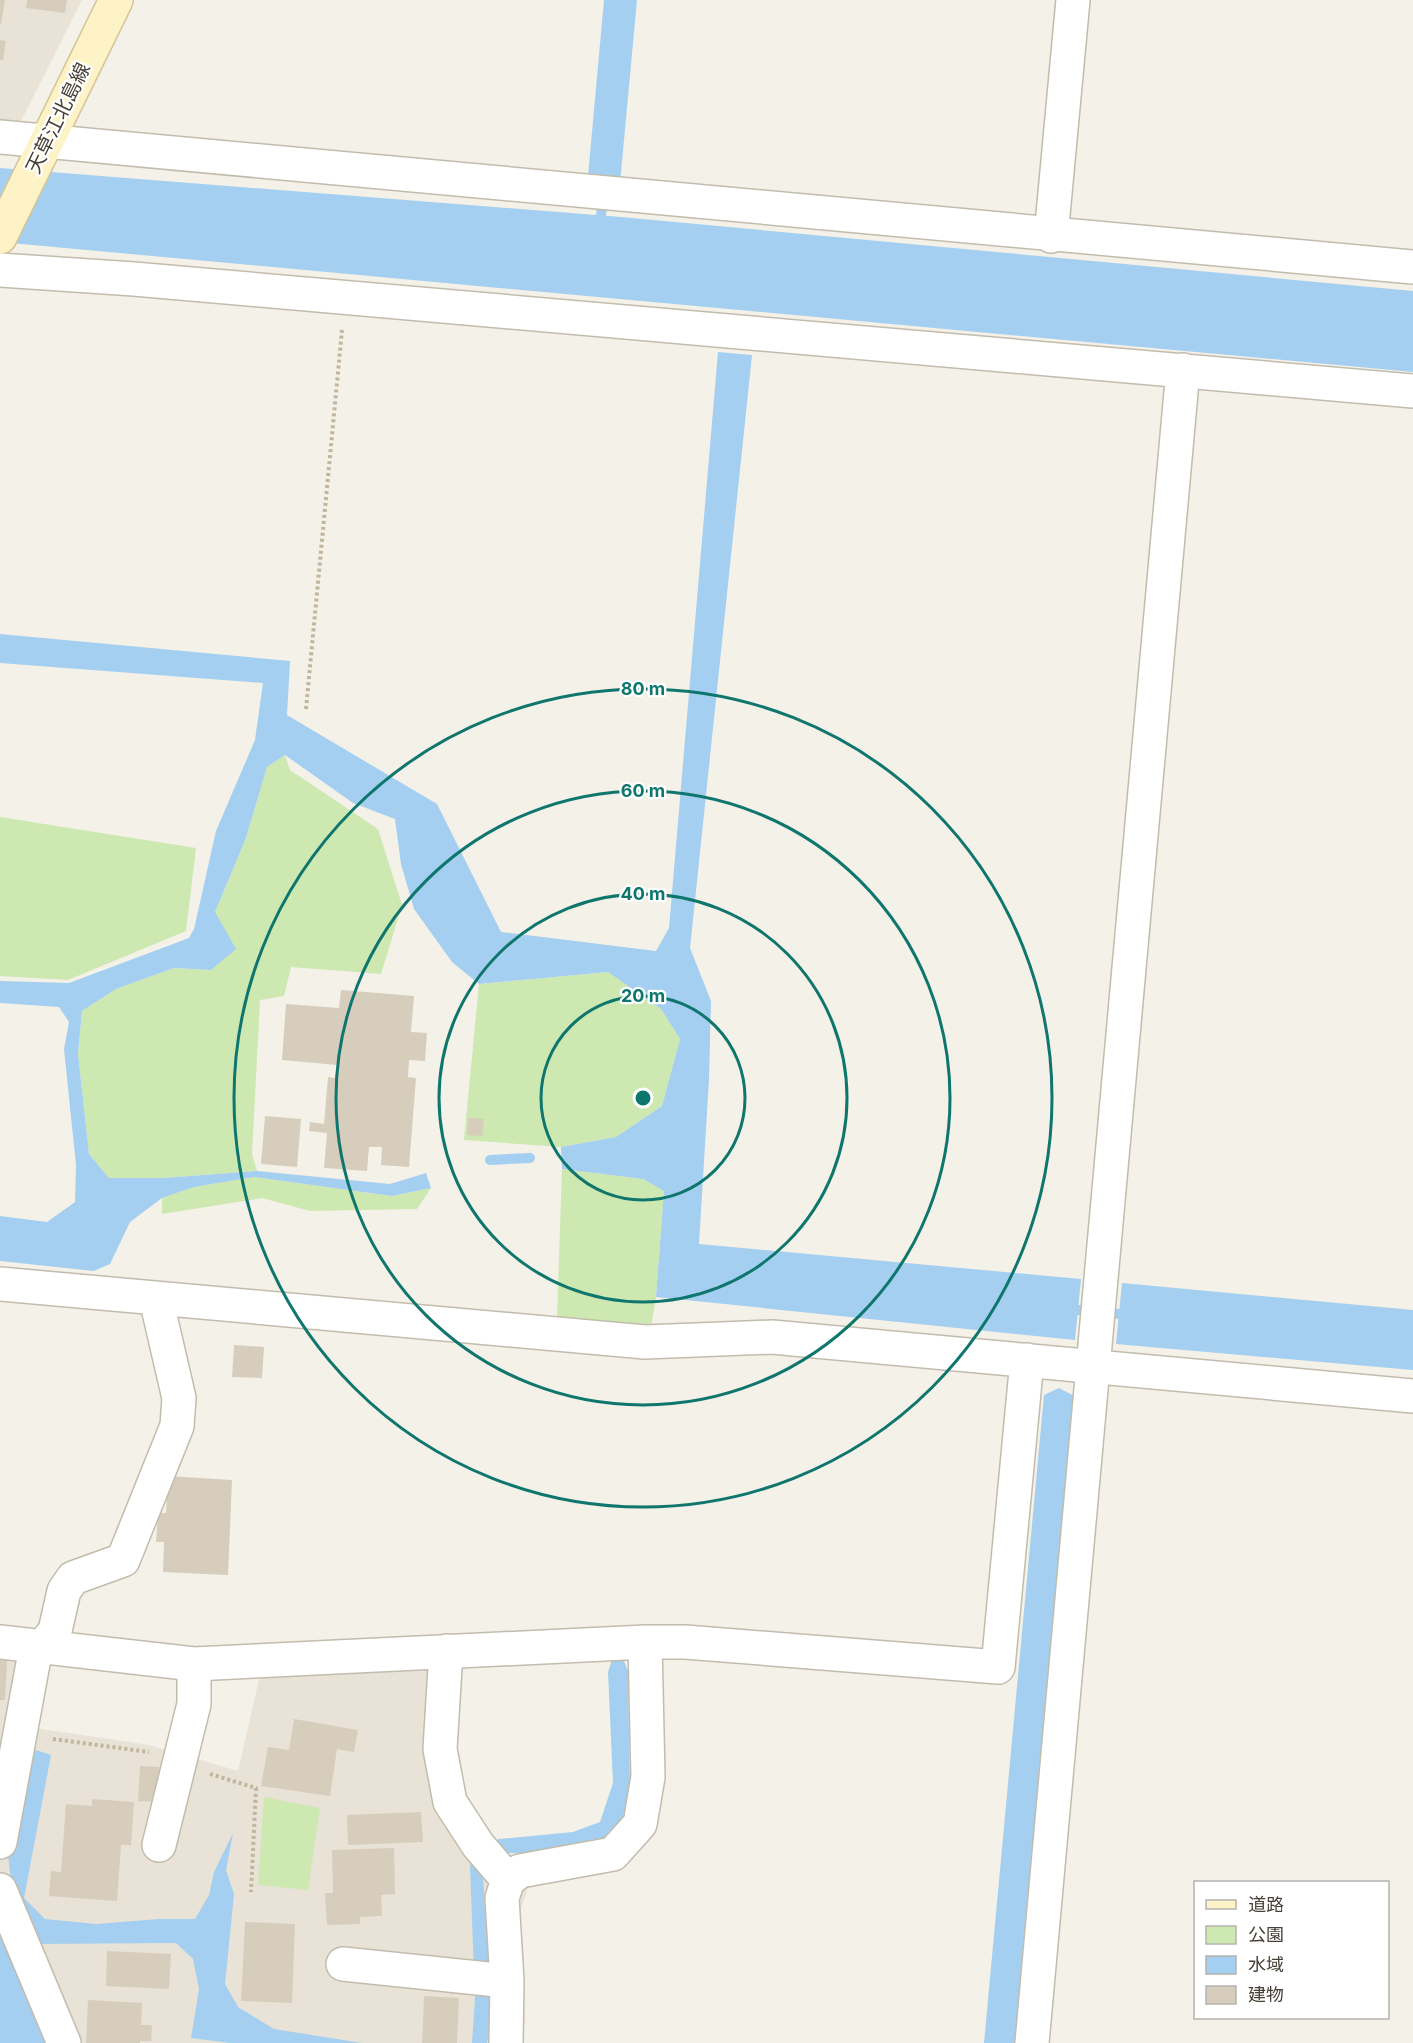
<svg xmlns="http://www.w3.org/2000/svg" width="1413" height="2043" viewBox="0 0 1413 2043" font-family="Inter,'Noto Sans JP',sans-serif">
	<style>
		.residential { fill: #e8e3d6 }
		.green { fill: #cee8b1 }
		.water { fill: #a4cff0 }
		.lines { fill: none; stroke-linecap: round; stroke-linejoin: round }
		.stream { stroke: #a4cff0; stroke-width: 10 }
		.building { fill: #d6cdbd }
		.street-casing { stroke: #c2bcad; stroke-width: 36 }
		.secondary-casing { stroke: #d4c598; stroke-width: 36 }
		.path { stroke: #c1b59c; stroke-width: 4; stroke-dasharray: 3 3; stroke-linecap: butt }
		.street { stroke: #fff; stroke-width: 33 }
		.secondary { stroke: #fef3c7; stroke-width: 33 }
		.ring { fill: none; stroke: #0f766e; stroke-width: 3 }
		.labels { text-anchor: middle; dominant-baseline: central; stroke-width: 4.5; stroke-linejoin: round; paint-order: stroke }
		.street-label { font-size: 20px; fill: #474137; stroke: #fff }
		.centre { fill: #0f766e; stroke: #fff; stroke-width: 3 }
		.ring-label { font-size: 18px; text-anchor: middle; font-weight: bold; fill: #0f766e; stroke: #fff; stroke-width: 4.5; stroke-linejoin: round; paint-order: stroke }
	</style>
	<rect width="100%" height="100%" fill="#f4f1e8"/>
	<!-- residential -->
	<path class="residential" d="M0 0H82L19 125 0 123Z
		M0 1629 50 1663 35 1728 149 1745 238 1771 260 1675 456 1666 454 1776 484 1833 528 1888 518 1917 525 2021 521 2043H0Z"/>
	<!-- green -->
	<path class="green" d="M285 755 290 770 378 829 402 905 381 974 291 967 284 996 260 1000 252 1154 257 1171 164 1178H109L89 1154 78 1054 82 1011 116 989 174 968 211 970 215 912 246 838 267 767Z
		M0 817 196 848 186 931 68 980 0 976Z
		M609 972 661 1009 680 1039 662 1106 616 1137 561 1147 464 1140 479 984Z
		M562 1169 643 1179 664 1191 656 1297 651 1327 557 1318Z
		M254 1177 392 1196 431 1188 417 1209 310 1211 262 1198 162 1214V1198L194 1187Z
		M264 1797 320 1808 308 1890 258 1885Z"/>
	<!-- water -->
	<path class="water" d="M604 0H637L620 183 588 176Z
		M0 168 621 217 1413 291V372L0 242Z
		M718 352 752 355 690 948 711 1001 709 1079 699 1244 1081 1279 1075 1340 656 1297 664 1191 643 1179 562 1169 561 1147 616 1137 662 1106 680 1039 661 1009 608 972 479 984 452 962 414 909 401 864 395 819 353 803 285 755 267 767 246 838 215 912 236 949 211 970 174 968 116 989 82 1011 78 1054 89 1154 109 1178H164L257 1171 390 1184 426 1173 431 1188 392 1196 254 1177 194 1187 162 1198 130 1222 110 1264 94 1271 0 1261V1216L47 1222 75 1202 76 1165 64 1049 69 1022 59 1007 0 1003V981L69 983 189 938 194 929 216 831 255 740 263 683 0 663V634L290 661 287 715 437 804 501 932 656 951 669 928Z
		M1122 1283 1413 1310V1370L1116 1344Z
		M1059 1388 1074 1396 1018 2043H984L1044 1395Z
		M612 1660 624 1661 628 1671 630 1788 623 1819 601 1843 536 1854 507 1853 490 1859 483 1876 492 2020 487 2043H472L475 1999 470 1866 476 1853 499 1839 573 1832 600 1822 613 1783 608 1672Z
		M27 1747 51 1755 24 1898 45 1919 96 1924 159 1919H195L209 1895 214 1872 233 1833 226 1870 234 1894 225 1984 238 2007 274 2029 362 2043H230L191 2038 199 1989 193 1959 176 1943 33 1944 13 1897 7 1847Z
		M0 1928 49 2043H0Z"/>
	<g class="lines">
		<!-- stream -->
		<path class="stream" d="M601 216 603 195
			M490 1160 530 1158
			M1078 1310 1119 1314"/>
	</g>
	<!-- building -->
	<path class="building" d="M0 0H5L1 24H0Z
		M27 0H67L65 13 26 8Z
		M0 40 6 41 3 60H0Z
		M341 990 414 996 411 1032 427 1033 425 1061 409 1060 408 1077 416 1078 409 1167 381 1165 382 1147H369L367 1171 324 1168 327 1133 309 1131 310 1122 324 1124 328 1077 335 1078 337 1065 282 1060 286 1004 339 1008Z
		M265 1116 301 1119 297 1167 261 1164Z
		M468 1118 484 1119 482 1136 467 1135Z
		M234 1345 264 1347 262 1378 232 1377Z
		M168 1476 232 1480 228 1575 163 1572 164 1542H156L158 1513H166Z
		M0 1658 7 1659 5 1700H0Z
		M294 1719 358 1730 354 1752 337 1749 330 1796 261 1786 268 1747 289 1750Z
		M140 1766 159 1767 157 1802 138 1801Z
		M92 1799 134 1802 131 1845H121L117 1901 49 1896 51 1871 61 1872 66 1804 92 1806Z
		M421 1812 423 1842 348 1845 347 1815Z
		M394 1848 395 1894 381 1895 382 1916 360 1917V1924L327 1925 325 1893H333L332 1850Z
		M245 1922 295 1924 292 2003 241 2001Z
		M107 1951 171 1954 169 1989 106 1986Z
		M424 1996 459 1998 457 2043H422Z
		M88 2000 142 2003 141 2025H152L151 2041H140V2043H86Z"/>
	<g class="lines">
		<defs>
			<path id="street" d="M0 137 1413 267
				M1051 236 1073 0
				M0 270 134 279 1413 391
				M0 1284 645 1342 772 1337 1413 1396
				M0 1642 194 1664 645 1642H685L998 1667 1027 1360
				M446 1651 440 1749 450 1802 478 1845 508 1880
				M0 1842 34 1658 55 1631 64 1591 73 1578 123 1560 177 1426 179 1398 156 1299
				M159 1845 194 1704V1664
				M0 1890 64 2043
				M343 1964 507 1981
				M506 2043 507 1981 502 1898 508 1880 520 1871 613 1854 640 1824 648 1777 645 1642
				M1032 2043 1183 370"/>
			<path id="secondary" d="M0 237 116 0"/>
		</defs>
		<!-- street casing -->
		<use href="#street" class="street-casing"/>
		<!-- secondary casing -->
		<use href="#secondary" class="secondary-casing"/>
		<!-- path -->
		<path class="path" d="M306 709 342 330
			M53 1739 149 1752
			M210 1774 256 1788 251 1892"/>
		<!-- street -->
		<use href="#street" class="street"/>
		<!-- secondary -->
		<use href="#secondary" class="secondary"/>
	</g>
	<!-- distance rings -->
	<g class="ring">
		<circle cx="643" cy="1098" r="102"/>
		<circle cx="643" cy="1098" r="204"/>
		<circle cx="643" cy="1098" r="307"/>
		<circle cx="643" cy="1098" r="409"/>
	</g>
	<g class="labels">
		<!-- street labels -->
		<g class="street-label">
			<text transform="translate(58 118) rotate(-64)">天草江北島線</text>
		</g>
	</g>
	<circle cx="643" cy="1098" r="9" class="centre"/>
	<g class="ring-label">
		<text x="643" y="695">80 m</text>
		<text x="643" y="797">60 m</text>
		<text x="643" y="900">40 m</text>
		<text x="643" y="1002">20 m</text>
	</g>
	<!-- legend -->
	<rect x="1194" y="1881" width="195" height="138" fill="#ffffff" stroke="#b5b3af" stroke-width="1.5"/>
	<rect x="1206" y="1900" width="30" height="9" fill="#fef3c7" stroke="#b5b3af" stroke-width="1.5"/>
	<text x="1248" y="1911" font-size="18" fill="#474137">道路</text>
	<rect x="1206" y="1926" width="30" height="18" fill="#cee8b1" stroke="#b5b3af" stroke-width="1.5"/>
	<text x="1248" y="1941" font-size="18" fill="#474137">公園</text>
	<rect x="1206" y="1956" width="30" height="18" fill="#a4cff0" stroke="#b5b3af" stroke-width="1.5"/>
	<text x="1248" y="1971" font-size="18" fill="#474137">水域</text>
	<rect x="1206" y="1986" width="30" height="18" fill="#d6cdbd" stroke="#b5b3af" stroke-width="1.5"/>
	<text x="1248" y="2001" font-size="18" fill="#474137">建物</text>
</svg>
